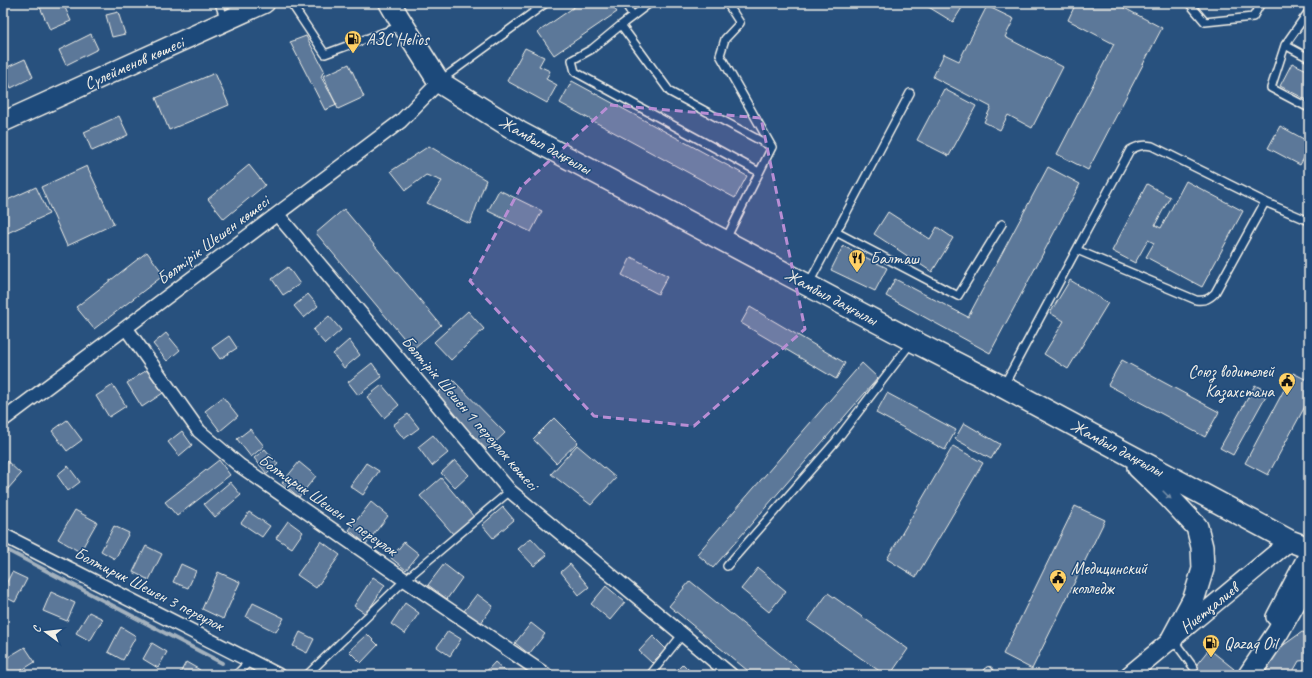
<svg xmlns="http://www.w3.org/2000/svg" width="1312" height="678" viewBox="0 0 1312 678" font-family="Caveat,sans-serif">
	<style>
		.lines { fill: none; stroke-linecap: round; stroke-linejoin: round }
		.stream { stroke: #a4b2be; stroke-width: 4 }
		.building { fill: #5b7899; stroke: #f4f1e8 }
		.service-casing { stroke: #f4f1e8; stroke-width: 10 }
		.minor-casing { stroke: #f4f1e8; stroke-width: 16 }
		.tertiary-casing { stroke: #f4f1e8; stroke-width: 20 }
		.secondary-casing { stroke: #f4f1e8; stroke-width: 22 }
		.primary-casing { stroke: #f4f1e8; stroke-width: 24 }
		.service { stroke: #1f4a7a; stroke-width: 7 }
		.minor { stroke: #1f4a7a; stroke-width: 13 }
		.tertiary { stroke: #1f4a7a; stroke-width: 17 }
		.secondary { stroke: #1f4a7a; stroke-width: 19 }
		.primary { stroke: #1f4a7a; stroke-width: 21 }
		.oneway { fill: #748da6 }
		.marked { fill: #b88ed4; fill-opacity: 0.2; stroke: #b88ed4; stroke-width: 3; stroke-dasharray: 8 5; stroke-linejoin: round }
		.labels { text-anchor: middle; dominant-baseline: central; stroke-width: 3; stroke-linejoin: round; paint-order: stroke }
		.poi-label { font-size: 17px; fill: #f4f1e8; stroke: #1f4a7a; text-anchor: start }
		.street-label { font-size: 17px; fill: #f4f1e8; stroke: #1f4a7a }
	</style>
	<rect width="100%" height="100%" fill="#28517e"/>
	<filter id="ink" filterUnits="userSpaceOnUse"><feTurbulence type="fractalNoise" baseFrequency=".025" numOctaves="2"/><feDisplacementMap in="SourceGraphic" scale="8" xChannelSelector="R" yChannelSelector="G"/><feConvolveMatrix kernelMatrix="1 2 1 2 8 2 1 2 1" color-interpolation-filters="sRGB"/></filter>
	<g filter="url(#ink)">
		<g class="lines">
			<!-- stream -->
			<path class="stream" d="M3 548 222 663"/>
		</g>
		<!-- building -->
		<path class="building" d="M45 3H63L71 21 50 30 39 5Z
			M580 3H610L617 12 554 55 538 32Z
			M922 3H965L953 22Z
			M1076 3H1115L1162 28 1088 170 1057 154 1114 44 1068 20Z
			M987 6 1014 19 1005 37 1063 67 1032 128 1008 115 1000 130 984 122 991 107 933 77 944 54 959 61Z
			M118 12 125 34 112 37 106 15Z
			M91 34 98 49 66 65 59 50Z
			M306 36 324 70 321 77 337 105 325 110 290 42Z
			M525 48 544 57 539 66 550 71 546 79 557 85 547 103 507 81Z
			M25 59 33 77 11 88 3 69Z
			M1292 63 1309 71V101L1280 86Z
			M349 64 364 97 338 109 323 76Z
			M215 73 229 105 169 130 156 98Z
			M572 81 747 176 735 198 560 103Z
			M944 89 976 106 949 156 917 140Z
			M119 116 128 135 92 151 84 132Z
			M1280 126 1309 142V149L1300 165 1268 148Z
			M429 146 486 180 470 224 427 203 442 181 426 175 406 190 391 171Z
			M249 165 265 185 224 219 208 199Z
			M87 166 114 224 67 246 41 187Z
			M1048 167 1080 184 990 353 886 296 895 279 968 317Z
			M1186 181 1243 211 1202 287 1146 257 1154 243 1148 240 1135 263 1112 251 1147 184 1170 197 1155 225 1161 228Z
			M36 187 49 214 3 235V202Z
			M499 190 542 211 531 232 488 211Z
			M344 209 441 325 413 349 316 233Z
			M888 212 930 239 937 227 953 238 932 272 874 234Z
			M843 246 887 268 875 291 831 270Z
			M147 252 164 275 94 329 76 307Z
			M631 257 668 276 658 294 622 275Z
			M288 267 300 284 283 295 272 279Z
			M1070 280 1108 303 1068 369 1044 354 1064 321 1050 313Z
			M308 294 318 306 304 318 294 306Z
			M750 307 845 363 836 379 741 323Z
			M468 311 484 329 451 360 434 342Z
			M329 316 341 330 325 344 313 330Z
			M166 333 180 350 167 361 153 344Z
			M229 336 237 348 220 359 212 348Z
			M349 340 360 355 344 368 333 354Z
			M1122 360 1219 412 1205 437 1108 385Z
			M372 363 382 377 358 395 348 382Z
			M862 363 878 378 713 568 697 554Z
			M147 370 163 393 142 407 127 383Z
			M1293 373 1309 381V399L1268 475 1245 463Z
			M452 379 505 433 487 450 435 396Z
			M113 385 126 406 109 417 96 396Z
			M382 385 399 405 384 418 367 397Z
			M1255 385 1268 392 1233 455 1220 448Z
			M887 393 956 430 945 450 876 413Z
			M223 397 238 416 220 431 205 411Z
			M408 414 419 428 404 439 393 425Z
			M554 418 578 442 556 463 533 439Z
			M67 420 82 440 67 451 52 431Z
			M964 423 1000 444 991 459 955 439Z
			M250 429 264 446 251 457 237 439Z
			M182 431 192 445 179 456 168 442Z
			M433 435 448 453 432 466 418 447Z
			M577 445 616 478 591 505 551 474Z
			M953 446 983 463 916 577 887 559Z
			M265 449 278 464 267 474 254 458Z
			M219 460 230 475 177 516 165 502Z
			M455 460 469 475 455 488 441 473Z
			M7 461 21 474 7 490 3 486V466Z
			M299 462 316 476 299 497 282 483Z
			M366 463 379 471 363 495 350 486Z
			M68 466 80 482 68 491 57 475Z
			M441 478 474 517 454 535 420 496Z
			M230 482 241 495 215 517 204 504Z
			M371 502 388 516 366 544 349 530Z
			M1075 506 1105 520 1032 669 1003 654Z
			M503 507 514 520 493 538 482 525Z
			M75 510 97 522 80 552 58 539Z
			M249 512 270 526 262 537 241 523Z
			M288 521 303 532 292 548 276 538Z
			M114 526 129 533 115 559 101 551Z
			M531 538 547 555 534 566 518 549Z
			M321 541 340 555 316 588 297 575Z
			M404 542 419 554 406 570 391 558Z
			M146 546 162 554 149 580 133 572Z
			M181 564 196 571 188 588 173 582Z
			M444 564 462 578 447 599 428 585Z
			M570 564 589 587 579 595 561 572Z
			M758 568 786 591 769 612 741 589Z
			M12 572 27 579 15 602 3 596V590Z
			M218 572 240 582 223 619 202 609Z
			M373 577 385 585 366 614 354 606Z
			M690 581 806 675H753L669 606Z
			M606 586 625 602 610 620 591 604Z
			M51 592 75 603 67 621 43 611Z
			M828 593 908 649 890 675H885L808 621Z
			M477 594 493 606 481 623 464 611Z
			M253 603 284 618 276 632 246 617Z
			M405 603 419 613 405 634 391 624Z
			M89 612 103 619 90 641 76 633Z
			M531 623 545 634 529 654 515 643Z
			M121 627 136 636 123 660 108 652Z
			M448 631 461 639 450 656 437 647Z
			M300 632 314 639 307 653 293 646Z
			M1302 632 1309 634V660L1299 661 1291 675H1264L1278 649Z
			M367 634 378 645 361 663 349 651Z
			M653 636 666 649 652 663 639 651Z
			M152 643 167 652 158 668 143 659Z
			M25 647 35 662 14 675H3V660Z
			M1209 649 1234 669 1229 675H1188Z
			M186 662 200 670 198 675H179Z
			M495 662 510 675H483Z
			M683 664 694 675H672Z"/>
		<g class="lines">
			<defs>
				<path id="service" d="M219 3 225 21
					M291 3 325 54 401 26
					M625 3 633 16 621 25 670 92 772 147 726 239
					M727 3 740 23 725 39 720 55 772 147
					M1189 3 1205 22 1253 17 1261 3
					M1309 11 1285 45 1271 88 1309 108
					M633 16 650 3
					M621 25 592 49 572 60 575 72 759 172
					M1285 45 1309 58
					M441 80 546 3
					M836 232 958 296 1002 224
					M1077 250 1196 300C1205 301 1209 299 1215 293L1265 202
					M808 285 910 93
					M1004 385 1130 150C1138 146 1143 144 1152 146L1265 202 1309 221
					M727 566 836 441 911 343
					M1174 641 1194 668
					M236 675 250 661
					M307 675 405 580 510 491
					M650 675 682 635
					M985 675 989 671 992 675"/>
				<path id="minor" d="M277 214 510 491 731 675
					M126 328 199 431 239 465 405 580 546 675
					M3 420 401 121 439 82
					M3 535 278 675"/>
				<path id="tertiary" d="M1275 617 1309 552
					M1129 675 1290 541"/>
				<path id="secondary" d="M3 122 265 3"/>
				<path id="primary" d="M390 3 398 17 439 82 519 132 913 341 1003 387 1290 541 1309 548
					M1138 467 1167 495 1197 527 1202 547 1203 569 1194 598 1172 639
					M1249 675 1278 632 1302 590 1309 582"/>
			</defs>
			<!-- service casing -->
			<use href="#service" class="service-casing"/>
			<!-- minor casing -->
			<use href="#minor" class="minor-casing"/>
			<!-- tertiary casing -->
			<use href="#tertiary" class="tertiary-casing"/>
			<!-- secondary casing -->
			<use href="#secondary" class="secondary-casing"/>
			<!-- primary casing -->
			<use href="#primary" class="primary-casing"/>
			<!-- service -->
			<use href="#service" class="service"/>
			<!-- minor -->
			<use href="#minor" class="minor"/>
			<!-- tertiary -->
			<use href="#tertiary" class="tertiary"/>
			<!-- secondary -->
			<use href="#secondary" class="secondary"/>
			<!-- primary -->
			<use href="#primary" class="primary"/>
		</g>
		<!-- one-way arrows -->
		<defs><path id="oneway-solid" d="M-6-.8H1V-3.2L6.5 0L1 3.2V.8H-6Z"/></defs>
		<use class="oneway" href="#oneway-solid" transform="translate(1167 495) rotate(45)"/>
	</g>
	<!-- marked area -->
	<path class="marked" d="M610 105 761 118 805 329 694 426 594 416 470 281 521 187Z"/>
	<!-- icons -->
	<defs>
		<symbol id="fuel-pin" viewBox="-11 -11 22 30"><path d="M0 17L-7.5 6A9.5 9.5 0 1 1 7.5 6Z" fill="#ffd166" stroke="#1f4a7a"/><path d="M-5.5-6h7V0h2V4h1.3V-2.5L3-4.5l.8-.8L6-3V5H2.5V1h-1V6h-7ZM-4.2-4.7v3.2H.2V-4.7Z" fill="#111"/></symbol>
		<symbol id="restaurant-pin" viewBox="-11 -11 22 30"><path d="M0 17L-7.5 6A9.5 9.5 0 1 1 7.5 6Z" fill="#ffd166" stroke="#1f4a7a"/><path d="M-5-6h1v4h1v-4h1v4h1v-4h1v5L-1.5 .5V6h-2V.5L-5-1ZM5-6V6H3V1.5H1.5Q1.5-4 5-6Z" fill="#111"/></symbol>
		<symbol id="civic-pin" viewBox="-11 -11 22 30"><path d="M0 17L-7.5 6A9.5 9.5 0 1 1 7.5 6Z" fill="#ffd166" stroke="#1f4a7a"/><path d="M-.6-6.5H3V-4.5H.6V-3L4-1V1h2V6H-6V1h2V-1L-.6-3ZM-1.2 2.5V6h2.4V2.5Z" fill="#111"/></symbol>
	</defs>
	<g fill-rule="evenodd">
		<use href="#fuel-pin" x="343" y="29" width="20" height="27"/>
		<use href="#restaurant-pin" x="847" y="248" width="20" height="27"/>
		<use href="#civic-pin" x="1277" y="371" width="20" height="27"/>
		<use href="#civic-pin" x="1048" y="568" width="20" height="27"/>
		<use href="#fuel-pin" x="1201" y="633" width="20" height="27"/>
	</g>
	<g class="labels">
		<!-- poi labels -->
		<g class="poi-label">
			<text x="366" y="39">АЗС Helios</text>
			<text x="870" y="258">Балташ</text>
			<text x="1274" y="371" text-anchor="end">Союз водителей<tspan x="1274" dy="20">Казахстана</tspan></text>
			<text x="1071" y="568">Медицинский<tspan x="1071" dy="20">колледж</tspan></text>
			<text x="1224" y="643">Qazaq Oil</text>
		</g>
		<!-- street labels -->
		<g class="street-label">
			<text transform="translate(134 63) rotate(-24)">Сүлейменов көшесі</text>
			<text transform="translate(545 145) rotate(29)">Жамбыл даңғылы</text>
			<text transform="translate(213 240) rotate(-37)">Бөлтірік Шешен көшесі</text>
			<text transform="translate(831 297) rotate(28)">Жамбыл даңғылы</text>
			<text transform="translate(470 413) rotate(49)">Бөлтірік Шешен 1 переулок көшесі</text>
			<text transform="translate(1117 448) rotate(28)">Жамбыл даңғылы</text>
			<text transform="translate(328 505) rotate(35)">Болтирик Шешен 2 переулок</text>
			<text transform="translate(149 589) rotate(27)">Болтирик Шешен 3 переулок</text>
			<text transform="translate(1209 608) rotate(-39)">Ниетқалиев</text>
		</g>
	</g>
	<!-- margin -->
	<rect width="1312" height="678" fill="none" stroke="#1f4a7a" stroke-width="16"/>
	<rect x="8" y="8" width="1296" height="662" fill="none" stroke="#f4f1e8" stroke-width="1.5" filter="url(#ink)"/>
	<!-- north arrow -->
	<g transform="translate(46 632) rotate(285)" stroke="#1f4a7a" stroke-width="3" paint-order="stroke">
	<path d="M0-3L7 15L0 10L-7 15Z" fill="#f4f1e8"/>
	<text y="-6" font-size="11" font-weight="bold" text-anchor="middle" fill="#f4f1e8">С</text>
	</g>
</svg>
